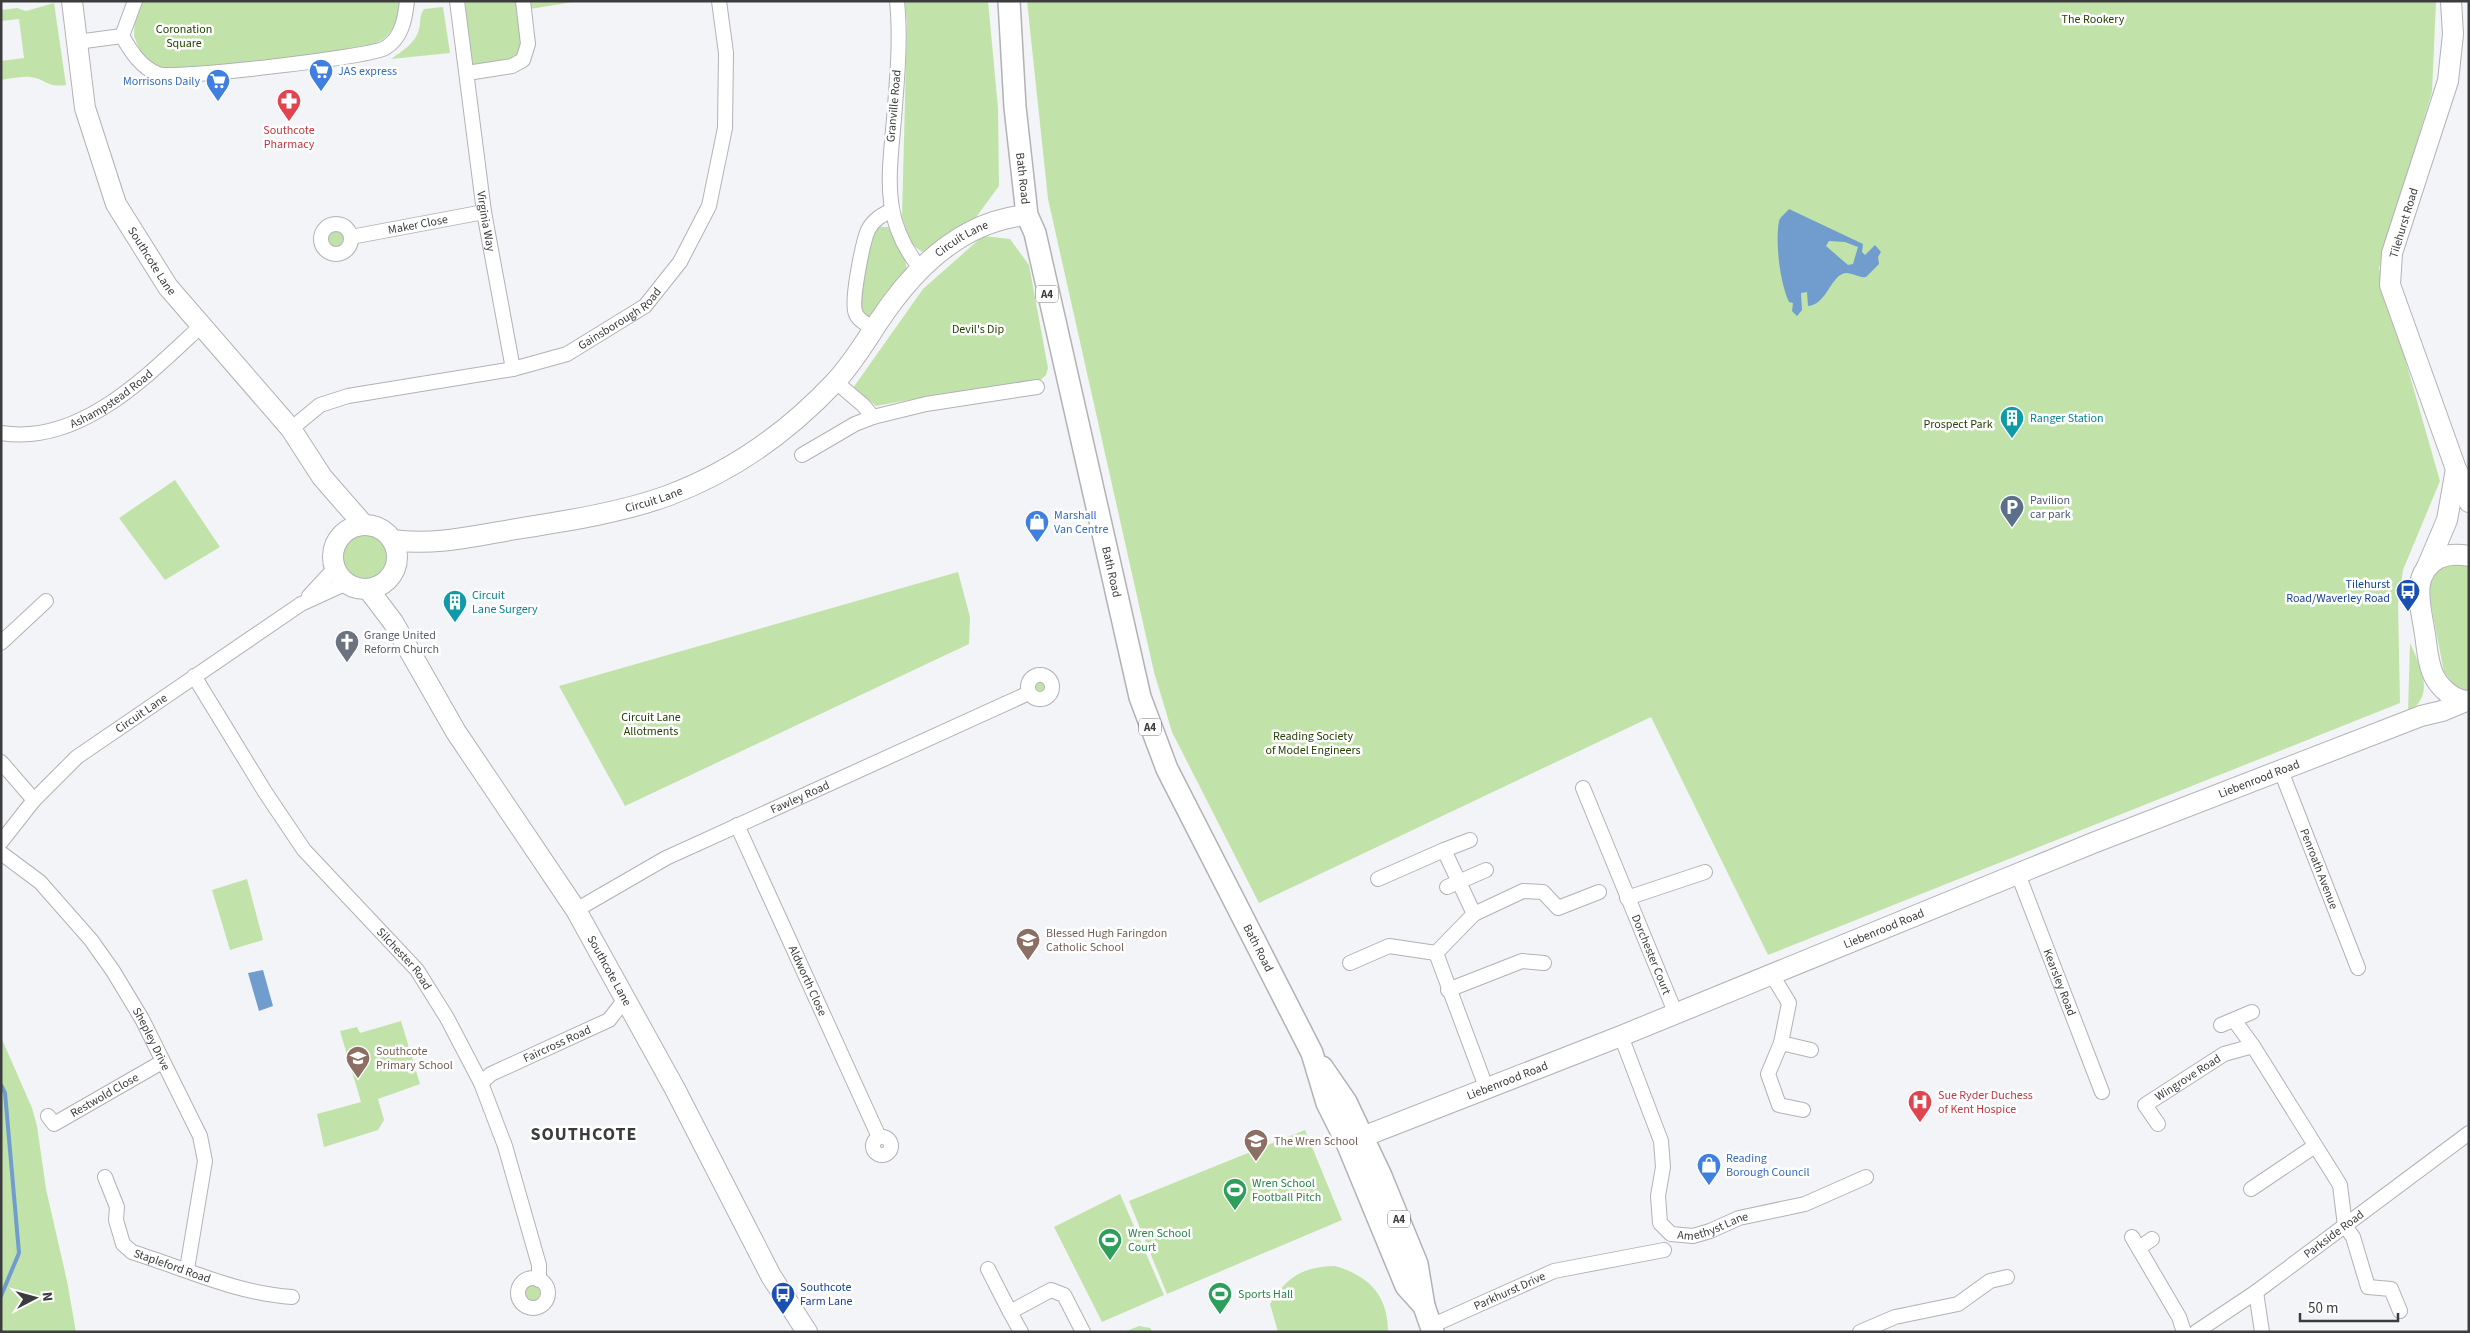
<svg xmlns="http://www.w3.org/2000/svg" width="2470" height="1333" viewBox="0 0 2470 1333" font-family="'Source Sans 3',sans-serif">
	<style>
		.green { fill: #c1e3a9 }
		.water { fill: #709dce; fill-rule: evenodd }
		.lines { fill: none; stroke-linecap: round; stroke-linejoin: round }
		.stream { stroke: #709dce; stroke-width: 4 }
		.street-casing { stroke: #b2b2b6; stroke-width: 16 }
		.secondary-casing { stroke: #b2b2b6; stroke-width: 22 }
		.primary-casing { stroke: #b2b2b6; stroke-width: 24 }
		.street { stroke: #fff; stroke-width: 14 }
		.secondary { stroke: #fff; stroke-width: 20 }
		.primary { stroke: #fff; stroke-width: 21 }
		.labels { text-anchor: middle; dominant-baseline: central; stroke-width: 5; stroke-linejoin: round; paint-order: stroke }
		.shield { fill: #fff; stroke: #767678; stroke-width: 1 }
		.shield-label { font-size: 11px; font-weight: bold; fill: #3c3c3e }
		.park-label { font-size: 12px; fill: #244202; stroke: #fff }
		.shop-label { font-size: 12px; fill: #366cbe; stroke: #fff; text-anchor: start }
		.street-label { font-size: 12px; fill: #3c3c3e; stroke: #fff }
		.health-label { font-size: 12px; fill: #be3a42; stroke: #fff }
		.culture-label { font-size: 12px; fill: #0d838f; stroke: #fff; text-anchor: start }
		.service-label { font-size: 12px; fill: #4e5e75; stroke: #fff; text-anchor: start }
		.transit-label { font-size: 12px; fill: #164399; stroke: #fff; text-anchor: end }
		.worship-label { font-size: 12px; fill: #5b616d; stroke: #fff; text-anchor: start }
		.education-label { font-size: 12px; fill: #785e54; stroke: #fff; text-anchor: start }
		.leisure-label { font-size: 12px; fill: #27864d; stroke: #fff; text-anchor: start }
		.district-label { font-size: 18px; font-weight: bold; letter-spacing: 1px; fill: #3c3c3e; stroke: #fff }
	</style>
	<rect width="100%" height="100%" fill="#f3f4f7"/>
	<!-- green -->
	<path class="green" d="M143 1H400C402 21 389 39 371 46L186 72 154 67 142 56 134 36 135 17Z
		M457 1H579L524 10 523 60 467 73Z
		M905 1H988L998 108 999 186 974 220 922 252 910 243 902 216 907 24Z
		M1027 1H2436L2432 92 2379 268 2440 481 2403 570 2398 604 2400 703 1768 955 1651 717 1259 903 1172 732 1154 672 1048 199Z
		M54 3 66 85C46 88 47 79 30 77 21 76 10 79 1 80V61L24 58 19 19 1 21V10L17 8 26 11Z
		M443 7 450 53 391 59C402 51 416 43 419 29 421 22 419 16 424 9Z
		M880 227H888L905 260 907 270 870 318 862 315 857 308 873 231Z
		M327 239a9 9 0 1 1 18 0a9 9 0 1 1-18 0Z
		M983 236 1010 239 1029 265 1048 368 1046 375 1035 385 925 397 876 406 853 388 923 289Z
		M175 480 220 547 165 580 119 518Z
		M340 556a26 26 0 1 1 52 0a26 26 0 1 1-52 0Z
		M2454 562 2469 565V691L2455 686 2444 672 2428 590 2437 570Z
		M958 572 970 617 969 644 625 806 559 686Z
		M2410 643C2421 668 2436 694 2408 713Z
		M1032 687a8 8 0 1 1 16 0a8 8 0 1 1-16 0Z
		M247 879 263 940 230 950 212 890Z
		M401 1021 420 1084 378 1099 384 1120 378 1130 324 1147 317 1114 361 1102 340 1031 357 1027 360 1033Z
		M1 1037 32 1108 37 1126 46 1189 67 1281 76 1332H1Z
		M1305 1130 1342 1220 1167 1294 1129 1201Z
		M1120 1194 1164 1295 1102 1322 1054 1227Z
		M1335 1266C1369 1276 1388 1295 1388 1332H1278L1270 1304C1288 1276 1302 1267 1335 1266Z
		M524 1293a8 8 0 1 1 16 0a8 8 0 1 1-16 0Z
		M1139 1326 1150 1328 1153 1332H1124Z"/>
	<!-- water -->
	<path class="water" d="M1789 209 1863 244 1862 252 1865 255 1875 245 1881 252 1878 257 1879 264 1866 277C1859 278 1853 273 1846 273 1831 274 1827 305 1808 306L1807 292 1801 293 1802 310 1797 316 1792 311 1793 303 1789 302C1780 283 1775 243 1779 221 1780 217 1786 213 1789 209ZM1829 241 1845 242 1858 247 1853 264 1848 265 1826 246Z
		M263 970 273 1006 259 1011 248 973Z"/>
	<g class="lines">
		<!-- stream -->
		<path class="stream" d="M1 1085 5 1093 19 1253 1 1296"/>
		<defs>
			<g id="street">
				<path d="M135 1 122 36C131 51 140 67 158 74 173 80 370 57 385 48 402 38 405 19 407 1"/>
				<path id="s1" d="M457 1 484 212 513 369"/>
				<path d="M897 1C901 40 897 80 894 119 889 177 881 220 920 268"/>
				<path d="M77 42 122 36"/>
				<path d="M467 73 512 66 523 60 528 44 523 1"/>
				<circle cx="336" cy="239" r="15"/>
				<path id="s2" d="M351 237 484 212"/>
				<path d="M874 328C868 325 859 321 856 314 850 303 863 242 868 230 874 219 882 215 892 210"/>
				<path d="M836 382 863 405 873 417"/>
				<path id="s3" d="M291 429 320 405 348 396 513 369 567 354 645 306 680 262 709 206 725 128 726 53 719 1"/>
				<path id="s4" d="M1 433C81 446 149 374 202 325"/>
				<path d="M802 455 855 424 873 417 926 404 1037 387"/>
				<path d="M309 596 335 568"/>
				<path d="M1 643 46 601"/>
				<circle cx="1040" cy="687" r="12"/>
				<path id="s5" d="M194 676 265 792 304 850 417 970 447 1018 481 1083 505 1146 539 1265V1280"/>
				<path d="M1 762 34 800"/>
				<path id="s6" d="M2281 771 2358 968"/>
				<path id="s7" d="M1583 788 1675 1012"/>
				<path id="s8" d="M737 825 879 1137"/>
				<path id="s9" d="M1 842 34 800 77 757 301 604 347 583"/>
				<path d="M1444 850 1470 840"/>
				<path id="s10" d="M1 853 40 882 91 940 113 971 142 1019 200 1136 205 1161 187 1269"/>
				<path id="s11" d="M2018 874 2102 1092"/>
				<path d="M1378 879 1444 850 1474 914"/>
				<path d="M1447 887 1486 870"/>
				<path d="M1627 898 1705 872"/>
				<path id="s12" d="M576 910 666 858 1029 693"/>
				<path d="M1350 963 1389 946 1436 953"/>
				<path d="M1772 975 1789 1003 1781 1043 1768 1074 1779 1105 1803 1110"/>
				<path d="M1448 990 1522 961 1544 963"/>
				<path d="M2234 1020 2253 1046 2340 1185 2345 1226 2353 1237 2368 1287 2391 1289 2400 1311"/>
				<path d="M2221 1025 2252 1012"/>
				<path id="s13" d="M1621 1036 1661 1141 1663 1167 1658 1196 1660 1223 1671 1234 1693 1236 1710 1231 1739 1218 1805 1204 1866 1177"/>
				<path d="M1781 1043 1811 1050"/>
				<path id="s14" d="M481 1083 491 1074 609 1020 626 998"/>
				<path d="M1486 1087 1436 953 1474 914 1523 891 1543 892 1558 908 1599 892"/>
				<path id="s15" d="M48 1116 54 1124 162 1062"/>
				<path id="s16" d="M2158 1124 2145 1105 2224 1054 2253 1046"/>
				<circle cx="882" cy="1146" r="9"/>
				<path id="s17" d="M105 1177 117 1207 116 1220 123 1244 132 1252C183 1268 239 1294 292 1297"/>
				<path d="M2251 1189 2315 1146"/>
				<path d="M2132 1237 2179 1317 2184 1332"/>
				<path d="M2139 1248 2152 1239"/>
				<path d="M988 1269 1010 1312"/>
				<circle cx="533" cy="1293" r="15"/>
				<path d="M2256 1292 2262 1332"/>
				<path id="s18" d="M1431 1326 1554 1271 1664 1250"/>
				<path d="M1021 1332 1010 1312 1051 1290 1064 1295 1083 1332"/>
				<path d="M1860 1332 1895 1317 1958 1304 1990 1281 2007 1277"/>
				<path id="s19" d="M2196 1332 2256 1292 2469 1133"/>
			</g>
			<g id="secondary">
				<path id="s20" d="M72 1 85 108 116 204 168 287 291 429 322 477 363 524"/>
				<path d="M2451 1 2453 34 2448 81 2392 253 2390 285 2456 469 2467 490 2469 502"/>
				<circle cx="365" cy="557" r="32"/>
				<path id="s21" d="M392 540C434 546 475 536 516 529 566 521 619 513 667 496 732 472 788 432 835 382 852 364 865 342 879 321 914 268 961 221 1027 215"/>
				<path d="M2469 556C2459 554 2448 554 2439 558 2409 574 2421 607 2425 634 2427 648 2428 666 2435 678 2442 690 2455 701 2469 701"/>
				<path d="M2427 567 2447 520 2456 469"/>
				<path id="s22" d="M368 589 393 622 456 732 576 910 675 1089 771 1276 807 1332"/>
				<path id="s23" d="M1347 1143 1621 1036 2093 843 2421 716 2442 711 2466 701"/>
			</g>
			<g id="primary">
				<path id="s24" d="M1009 1 1015 107 1027 215 1035 233 1140 697 1167 769 1312 1053 1327 1103 1347 1143 1406 1286 1424 1306"/>
				<path d="M1322 1067 1346 1102 1381 1176 1417 1264 1424 1306 1433 1332"/>
			</g>
		</defs>
		<!-- street casing -->
		<use href="#street" class="street-casing"/>
		<!-- secondary casing -->
		<use href="#secondary" class="secondary-casing"/>
		<!-- primary casing -->
		<use href="#primary" class="primary-casing"/>
		<!-- street -->
		<use href="#street" class="street"/>
		<!-- secondary -->
		<use href="#secondary" class="secondary"/>
		<!-- primary -->
		<use href="#primary" class="primary"/>
	</g>
	<!-- icons -->
	<defs>
		<symbol id="supermarket-pin" viewBox="-11 -11 22 30"><path d="M0 17L-7.5 6A9.5 9.5 0 1 1 7.5 6Z" fill="#3f7fe0" stroke="#fff"/><path d="M-6-5.5h2.5l.6 2H6L4.5 2H-2.5L-4.4-4H-6ZM-1.5 3.2a1.3 1.3 0 1 0 .1 0ZM3 3.2a1.3 1.3 0 1 0 .1 0Z" fill="#fff"/></symbol>
		<symbol id="pharmacy-pin" viewBox="-11 -11 22 30"><path d="M0 17L-7.5 6A9.5 9.5 0 1 1 7.5 6Z" fill="#e0444e" stroke="#fff"/><path d="M-2-6h4v4h4v4h-4v4h-4v-4h-4v-4h4Z" fill="#fff"/></symbol>
		<symbol id="building-pin" viewBox="-11 -11 22 30"><path d="M0 17L-7.5 6A9.5 9.5 0 1 1 7.5 6Z" fill="#0f9aa8" stroke="#fff"/><path d="M-4-6H4V6H1V3H-1V6H-4ZM-2.5-4.3h1.7v1.8h-1.7ZM.8-4.3h1.7v1.8H.8ZM-2.5-1h1.7V.8h-1.7ZM.8-1h1.7V.8H.8Z" fill="#fff"/></symbol>
		<symbol id="parking-pin" viewBox="-11 -11 22 30"><path d="M0 17L-7.5 6A9.5 9.5 0 1 1 7.5 6Z" fill="#5c6f8a" stroke="#fff"/><path d="M-3.5-5.5H1a3.5 3.5 0 0 1 0 7H-1V5.5H-3.5ZM-1-3.4V-.6H.8a1.4 1.4 0 0 0 0-2.8Z" fill="#fff"/></symbol>
		<symbol id="shop-pin" viewBox="-11 -11 22 30"><path d="M0 17L-7.5 6A9.5 9.5 0 1 1 7.5 6Z" fill="#3f7fe0" stroke="#fff"/><path d="M-5-2.5h2.3a2.7 3.5 0 0 1 5.4 0H5L5.5 6h-11ZM-1.5-2.5h3a1.5 2.3 0 0 0-3 0Z" fill="#fff"/></symbol>
		<symbol id="bus-pin" viewBox="-11 -11 22 30"><path d="M0 17L-7.5 6A9.5 9.5 0 1 1 7.5 6Z" fill="#1a4fb4" stroke="#fff"/><path d="M-5-6H5V4H4V6H2V4H-2V6H-4V4H-5ZM-3.5-4V0h7V-4ZM-3.5 1.2v1.5H-2V1.2ZM2 1.2v1.5H3.5V1.2Z" fill="#fff"/></symbol>
		<symbol id="church-pin" viewBox="-11 -11 22 30"><path d="M0 17L-7.5 6A9.5 9.5 0 1 1 7.5 6Z" fill="#6b7280" stroke="#fff"/><path d="M-1.2-6h2.4v3.5h3.3v2.4h-3.3V6h-2.4V-.1h-3.3v-2.4h3.3Z" fill="#fff"/></symbol>
		<symbol id="school-pin" viewBox="-11 -11 22 30"><path d="M0 17L-7.5 6A9.5 9.5 0 1 1 7.5 6Z" fill="#8d6e63" stroke="#fff"/><path d="M0-5L7-2L0 1L-7-2ZM-4 1L0 2.5L4 1V4Q0 6-4 4Z" fill="#fff"/></symbol>
		<symbol id="hospital-pin" viewBox="-11 -11 22 30"><path d="M0 17L-7.5 6A9.5 9.5 0 1 1 7.5 6Z" fill="#e0444e" stroke="#fff"/><path d="M-5-5h3v3.5h4V-5h3V5h-3V1.5h-4V5h-3Z" fill="#fff"/></symbol>
		<symbol id="stadium-pin" viewBox="-11 -11 22 30"><path d="M0 17L-7.5 6A9.5 9.5 0 1 1 7.5 6Z" fill="#2e9e5b" stroke="#fff"/><path d="M0-5a6.5 5 0 1 0 0 10a6.5 5 0 1 0 0-10ZM-3.5-1.8h7v3.6h-7Z" fill="#fff"/></symbol>
	</defs>
	<g fill-rule="evenodd">
		<use href="#supermarket-pin" x="307" y="57" width="28" height="38"/>
		<use href="#supermarket-pin" x="204" y="67" width="28" height="38"/>
		<use href="#pharmacy-pin" x="275" y="87" width="28" height="38"/>
		<use href="#building-pin" x="1998" y="404" width="28" height="38"/>
		<use href="#parking-pin" x="1998" y="493" width="28" height="38"/>
		<use href="#shop-pin" x="1023" y="508" width="28" height="38"/>
		<use href="#bus-pin" x="2394" y="577" width="28" height="38"/>
		<use href="#building-pin" x="441" y="588" width="28" height="38"/>
		<use href="#church-pin" x="333" y="628" width="28" height="38"/>
		<use href="#school-pin" x="1014" y="926" width="28" height="38"/>
		<use href="#school-pin" x="344" y="1044" width="28" height="38"/>
		<use href="#hospital-pin" x="1906" y="1088" width="28" height="38"/>
		<use href="#school-pin" x="1242" y="1127" width="28" height="38"/>
		<use href="#shop-pin" x="1695" y="1151" width="28" height="38"/>
		<use href="#stadium-pin" x="1221" y="1176" width="28" height="38"/>
		<use href="#stadium-pin" x="1096" y="1226" width="28" height="38"/>
		<use href="#bus-pin" x="769" y="1280" width="28" height="38"/>
		<use href="#stadium-pin" x="1206" y="1280" width="28" height="38"/>
	</g>
	<g class="labels">
		<!-- shield labels -->
		<g class="shield">
			<rect x="1036" y="285.5" width="22" height="17" rx="4"/>
			<rect x="1139" y="718.5" width="22" height="17" rx="4"/>
			<rect x="1388" y="1210.5" width="22" height="17" rx="4"/>
		</g>
		<g class="shield-label">
			<text x="1047" y="294">A4</text>
			<text x="1150" y="727">A4</text>
			<text x="1399" y="1219">A4</text>
		</g>
		<!-- park labels -->
		<g class="park-label">
			<text x="2093" y="19">The Rookery</text>
			<text x="184" y="29">Coronation<tspan x="184" dy="14">Square</tspan></text>
			<text x="978" y="329">Devil's Dip</text>
			<text x="1958" y="424">Prospect Park</text>
			<text x="651" y="717">Circuit Lane<tspan x="651" dy="14">Allotments</tspan></text>
			<text x="1313" y="736">Reading Society<tspan x="1313" dy="14">of Model Engineers</tspan></text>
		</g>
		<!-- shop labels -->
		<g class="shop-label">
			<text x="338" y="71">JAS express</text>
			<text x="200" y="81" text-anchor="end">Morrisons Daily</text>
			<text x="1054" y="515">Marshall<tspan x="1054" dy="14">Van Centre</tspan></text>
			<text x="1726" y="1158">Reading<tspan x="1726" dy="14">Borough Council</tspan></text>
		</g>
		<!-- street labels -->
		<g class="street-label">
			<text transform="translate(894 106) rotate(-85)">Granville Road</text>
			<text stroke="none"><textPath href="#s24" startOffset="178">Bath Road</textPath></text>
			<text stroke="none"><textPath href="#s1" startOffset="222">Virginia Way</textPath></text>
			<text transform="translate(2404 223) rotate(-73)">Tilehurst Road</text>
			<text stroke="none"><textPath href="#s2" startOffset="68">Maker Close</textPath></text>
			<text stroke="none"><textPath href="#s21" startOffset="678">Circuit Lane</textPath></text>
			<text stroke="none"><textPath href="#s20" startOffset="276">Southcote Lane</textPath></text>
			<text stroke="none"><textPath href="#s3" startOffset="354">Gainsborough Road</textPath></text>
			<text stroke="none"><textPath href="#s4" startOffset="119">Ashampstead Road</textPath></text>
			<text stroke="none"><textPath href="#s21" startOffset="266">Circuit Lane</textPath></text>
			<text stroke="none"><textPath href="#s24" startOffset="582">Bath Road</textPath></text>
			<text stroke="none"><textPath href="#s9" startOffset="192">Circuit Lane</textPath></text>
			<text stroke="none"><textPath href="#s23" startOffset="982">Liebenrood Road</textPath></text>
			<text stroke="none"><textPath href="#s12" startOffset="251">Fawley Road</textPath></text>
			<text stroke="none"><textPath href="#s6" startOffset="105">Penroath Avenue</textPath></text>
			<text stroke="none"><textPath href="#s23" startOffset="578">Liebenrood Road</textPath></text>
			<text stroke="none"><textPath href="#s24" startOffset="988">Bath Road</textPath></text>
			<text stroke="none"><textPath href="#s7" startOffset="180">Dorchester Court</textPath></text>
			<text stroke="none"><textPath href="#s5" startOffset="354">Silchester Road</textPath></text>
			<text stroke="none"><textPath href="#s22" startOffset="452">Southcote Lane</textPath></text>
			<text stroke="none"><textPath href="#s8" startOffset="171">Aldworth Close</textPath></text>
			<text stroke="none"><textPath href="#s11" startOffset="116">Kearsley Road</textPath></text>
			<text stroke="none"><textPath href="#s10" startOffset="242">Shepley Drive</textPath></text>
			<text stroke="none"><textPath href="#s14" startOffset="86">Faircross Road</textPath></text>
			<text stroke="none"><textPath href="#s16" startOffset="74">Wingrove Road</textPath></text>
			<text stroke="none"><textPath href="#s23" startOffset="172">Liebenrood Road</textPath></text>
			<text stroke="none"><textPath href="#s15" startOffset="68">Restwold Close</textPath></text>
			<text stroke="none"><textPath href="#s13" startOffset="254">Amethyst Lane</textPath></text>
			<text stroke="none"><textPath href="#s19" startOffset="169">Parkside Road</textPath></text>
			<text stroke="none"><textPath href="#s17" startOffset="125">Stapleford Road</textPath></text>
			<text stroke="none"><textPath href="#s18" startOffset="86">Parkhurst Drive</textPath></text>
		</g>
		<!-- health labels -->
		<g class="health-label">
			<text x="289" y="130">Southcote<tspan x="289" dy="14">Pharmacy</tspan></text>
			<text x="1938" y="1095" text-anchor="start">Sue Ryder Duchess<tspan x="1938" dy="14">of Kent Hospice</tspan></text>
		</g>
		<!-- culture labels -->
		<g class="culture-label">
			<text x="2030" y="418">Ranger Station</text>
			<text x="472" y="595">Circuit<tspan x="472" dy="14">Lane Surgery</tspan></text>
		</g>
		<!-- service labels -->
		<g class="service-label">
			<text x="2030" y="500">Pavilion<tspan x="2030" dy="14">car park</tspan></text>
		</g>
		<!-- transit labels -->
		<g class="transit-label">
			<text x="2390" y="584">Tilehurst<tspan x="2390" dy="14">Road/Waverley Road</tspan></text>
			<text x="800" y="1287" text-anchor="start">Southcote<tspan x="800" dy="14">Farm Lane</tspan></text>
		</g>
		<!-- worship labels -->
		<g class="worship-label">
			<text x="364" y="635">Grange United<tspan x="364" dy="14">Reform Church</tspan></text>
		</g>
		<!-- education labels -->
		<g class="education-label">
			<text x="1046" y="933">Blessed Hugh Faringdon<tspan x="1046" dy="14">Catholic School</tspan></text>
			<text x="376" y="1051">Southcote<tspan x="376" dy="14">Primary School</tspan></text>
			<text x="1274" y="1141">The Wren School</text>
		</g>
		<!-- leisure labels -->
		<g class="leisure-label">
			<text x="1252" y="1183">Wren School<tspan x="1252" dy="14">Football Pitch</tspan></text>
			<text x="1128" y="1233">Wren School<tspan x="1128" dy="14">Court</tspan></text>
			<text x="1238" y="1294">Sports Hall</text>
		</g>
		<!-- district labels -->
		<g class="district-label">
			<text x="584" y="1134">SOUTHCOTE</text>
		</g>
	</g>
	<!-- border -->
	<rect width="2470" height="1333" fill="none" stroke="#3c3c3e" stroke-width="5"/>
	<!-- north arrow -->
	<g transform="translate(35 1298) rotate(84)" stroke="#ffffff" stroke-width="4" paint-order="stroke">
	<path d="M0-4L9 19L0 12L-9 19Z" fill="#3c3c3e"/>
	<text y="-8" font-size="14" font-weight="bold" text-anchor="middle" fill="#3c3c3e">N</text>
	</g>
	<!-- scale -->
	<path d="M2300 1313v8h98v-8" fill="none" stroke="#3c3c3e" stroke-width="2.5"/>
	<text x="2308" y="1313" font-size="15" fill="#3c3c3e" stroke="#ffffff" stroke-width="4" paint-order="stroke">50 m</text>
</svg>
